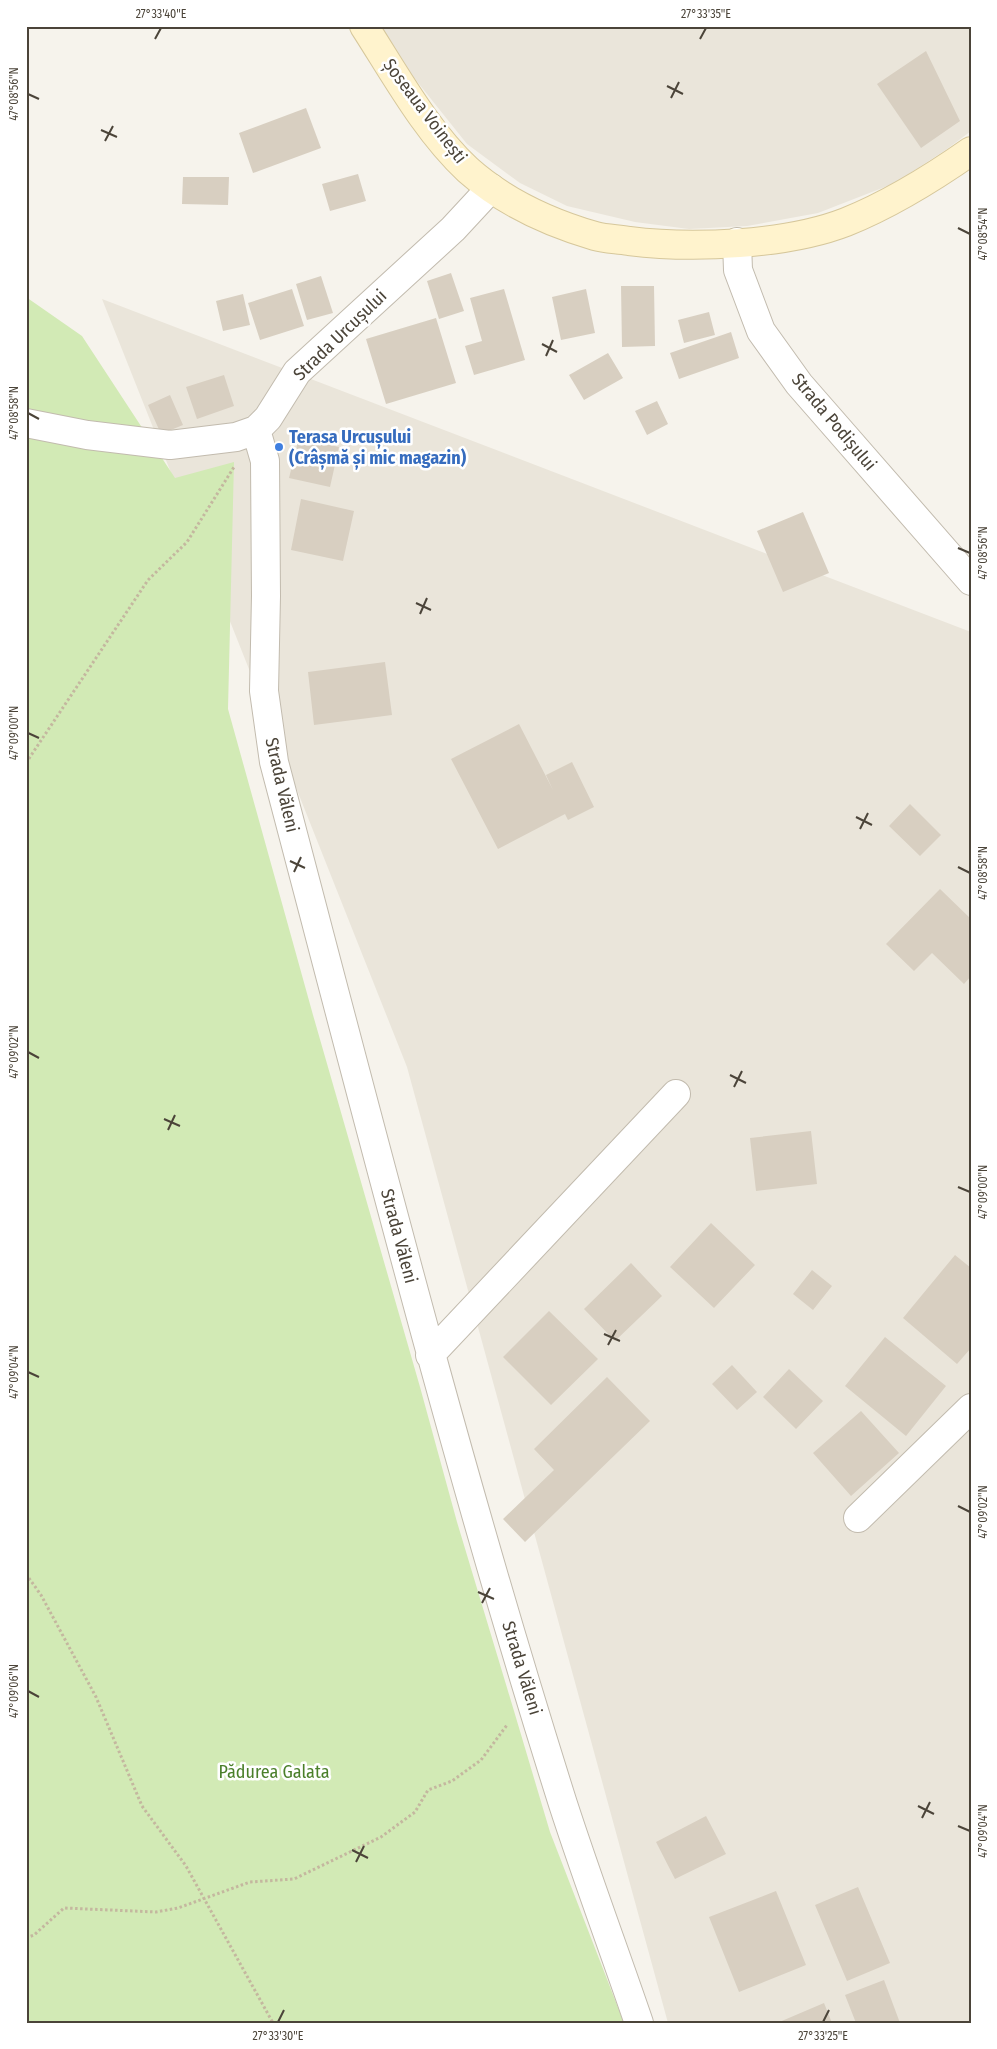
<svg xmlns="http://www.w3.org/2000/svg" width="997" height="2049" viewBox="0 0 997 2049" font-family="'Fira Sans Condensed',sans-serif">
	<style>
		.residential { fill: #eae5da }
		.green { fill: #d2eab5 }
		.building { fill: #d8cfc1 }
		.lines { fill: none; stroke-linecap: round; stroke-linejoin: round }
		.street-casing { stroke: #c2bbae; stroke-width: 30 }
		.secondary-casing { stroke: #d6c79b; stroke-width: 30 }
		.path { stroke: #c4b79f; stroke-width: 3; stroke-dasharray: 2.5 2.5; stroke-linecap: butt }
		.street { stroke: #fff; stroke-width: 28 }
		.secondary { stroke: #fff3cd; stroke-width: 28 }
		.ticks { fill: none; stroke: #4b4439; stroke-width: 2 }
		.shop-dot { fill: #3f7fe0; stroke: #fff; stroke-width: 2 }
		.labels { text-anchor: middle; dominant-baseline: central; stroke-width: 5; stroke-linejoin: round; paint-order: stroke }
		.street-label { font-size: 18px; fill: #4b4439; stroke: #fff }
		.shop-label { font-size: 18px; font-weight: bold; fill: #366cbe; stroke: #fff; text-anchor: start }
		.park-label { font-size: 18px; fill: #4a7f2a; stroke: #fff }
		.neatline { fill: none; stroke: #4b4439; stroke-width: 2 }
		.ticks-label { font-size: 12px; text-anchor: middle; fill: #4b4439 }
	</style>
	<rect width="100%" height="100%" fill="#f6f3ec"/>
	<!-- residential -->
	<path class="residential" d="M379 26H971V131L947 149 895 183 818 213 747 226 689 229 635 222 567 206 520 183 467 144 403 64Z
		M102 299 971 632V2023H668L407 1067Z"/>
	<!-- green -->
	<path class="green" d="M26 297 82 336 175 478 234 462 228 709 313 1015 420 1387 457 1522 514 1711 550 1832 624 2023H26Z"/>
	<!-- building -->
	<path class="building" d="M926 51 960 121 921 148 877 84Z
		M306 108 321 148 253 173 239 133Z
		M358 174 366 201 330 211 322 184Z
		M183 177H229L228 205 182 204Z
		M451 273 464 311 439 319 427 281Z
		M321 276 333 313 307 320 296 284Z
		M621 286H654L655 346 622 347Z
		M292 289 304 326 260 340 248 303Z
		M504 289 525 360 474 375 465 346 482 341 470 298Z
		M586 289 595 333 561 340 552 297Z
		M243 294 250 325 223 331 216 301Z
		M709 312 715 335 684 343 678 320Z
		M436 318 456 383 386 404 366 339Z
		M731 332 739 358 679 379 670 353Z
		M608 353 623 378 584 400 569 375Z
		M224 375 234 406 197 419 186 387Z
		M170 395 183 425 161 434 148 405Z
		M657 401 668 424 647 435 635 411Z
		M299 438 339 447 330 487 289 478Z
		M301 499 354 511 343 561 291 550Z
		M803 512 829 573 783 592 757 531Z
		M385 662 392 715 314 725 308 672Z
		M519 724 553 790 546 775 572 762 594 807 568 820 565 814 498 849 451 759Z
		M910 804 941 835 920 856 889 826Z
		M940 889 971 919V976L964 984 932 953 914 971 886 944Z
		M811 1131 817 1184 756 1191 750 1138Z
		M711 1223 755 1265 714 1308 670 1267Z
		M955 1255 971 1268V1348L957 1364 903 1318Z
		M631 1263 662 1296 615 1341 584 1309Z
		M812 1270 832 1286 813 1310 793 1294Z
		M549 1311 598 1359 551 1405 503 1357Z
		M885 1337 946 1386 906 1436 845 1386Z
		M732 1365 757 1392 737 1410 712 1384Z
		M789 1369 823 1401 796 1429 763 1397Z
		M607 1377 650 1421 525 1542 503 1519 554 1470 534 1449Z
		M861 1411 899 1453 851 1496 813 1453Z
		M706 1816 726 1854 675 1879 656 1842Z
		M858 1887 890 1963 847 1981 815 1905Z
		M776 1891 806 1965 739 1992 709 1917Z
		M884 1980 900 2023H856L845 1995Z
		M824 2003 832 2023H777Z"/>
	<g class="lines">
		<defs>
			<path id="street" d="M737 242 738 270 761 331 799 384 971 581
				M26 423 87 435 170 445 236 437 256 430 268 418 297 372 453 229 491 188
				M256 430 265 461 266 596 264 691 274 762C366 1110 454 1460 563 1804 587 1878 614 1950 639 2023
				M430 1355 676 1094
				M858 1518 971 1408"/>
			<path id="secondary" d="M364 26C395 74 426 131 468 170 503 201 550 223 595 236 606 239 618 239 629 241 692 249 787 245 846 222 891 204 931 179 971 151"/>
		</defs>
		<!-- street casing -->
		<use href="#street" class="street-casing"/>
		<!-- secondary casing -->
		<use href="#secondary" class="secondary-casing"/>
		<!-- path -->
		<path class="path" d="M26 763 148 580 187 542 234 467
			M26 1574 41 1595 96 1697 142 1806 186 1866 273 2023
			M26 1938 34 1935 64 1908 156 1912 178 1908 250 1882 294 1879 381 1837 415 1812 428 1790 452 1781 481 1760 507 1725"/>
		<!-- street -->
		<use href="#street" class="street"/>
		<!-- secondary -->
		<use href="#secondary" class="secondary"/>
	</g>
	<!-- ticks -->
	<path class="ticks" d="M155 39 161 28M700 39 706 28M667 86 683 94M28 94 39 99M671 98 679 82M101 130 117 137M105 141 113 126M958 228 970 234M542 344 557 352M546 356 553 340M28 413 39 419M958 548 970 553M416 603 431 610M420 614 427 598M28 733 39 738M856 817 872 825M860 829 868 813M290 861 305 868M958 867 970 873M294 872 301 857M28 1052 39 1058M730 1075 746 1083M734 1087 742 1071M164 1119 180 1126M168 1130 175 1115M958 1187 970 1192M604 1334 620 1341M608 1345 616 1330M28 1372 39 1377M958 1506 970 1512M478 1592 494 1599M482 1603 490 1588M28 1691 39 1697M918 1806 934 1814M922 1818 930 1802M958 1826 970 1831M352 1850 368 1858M356 1862 364 1846M278 2022 284 2010M823 2022 829 2010"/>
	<!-- markers -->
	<circle class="shop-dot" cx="279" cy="447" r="5"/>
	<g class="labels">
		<!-- street labels -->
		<g class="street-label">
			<text transform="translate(425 111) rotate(53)">Șoseaua Voinești</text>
			<text transform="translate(340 335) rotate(-44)">Strada Urcușului</text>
			<text transform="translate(834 422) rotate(50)">Strada Podișului</text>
			<text transform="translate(282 785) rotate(77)">Strada Văleni</text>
			<text transform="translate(399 1236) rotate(75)">Strada Văleni</text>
			<text transform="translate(522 1668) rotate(73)">Strada Văleni</text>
		</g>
		<!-- shop labels -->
		<g class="shop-label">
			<text x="289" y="437">Terasa Urcușului<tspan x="289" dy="21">(Crâșmă și mic magazin)</tspan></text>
		</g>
		<!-- park labels -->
		<g class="park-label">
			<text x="274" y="1772">Pădurea Galata</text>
		</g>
	</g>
	<!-- border -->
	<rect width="997" height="2049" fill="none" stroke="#ffffff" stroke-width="55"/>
	<rect x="28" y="28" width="942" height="1994" class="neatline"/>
	<g class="ticks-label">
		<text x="161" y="18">27°33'40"E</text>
		<text x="706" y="18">27°33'35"E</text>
		<text transform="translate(14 94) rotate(-90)" y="4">47°08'56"N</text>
		<text transform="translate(983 234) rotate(-90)" y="4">47°08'54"N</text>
		<text transform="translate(14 413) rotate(-90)" y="4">47°08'58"N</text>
		<text transform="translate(983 553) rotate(-90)" y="4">47°08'56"N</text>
		<text transform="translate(14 733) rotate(-90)" y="4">47°09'00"N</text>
		<text transform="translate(983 873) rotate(-90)" y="4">47°08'58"N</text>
		<text transform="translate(14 1052) rotate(-90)" y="4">47°09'02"N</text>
		<text transform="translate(983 1192) rotate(-90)" y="4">47°09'00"N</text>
		<text transform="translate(14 1372) rotate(-90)" y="4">47°09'04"N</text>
		<text transform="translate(983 1512) rotate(-90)" y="4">47°09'02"N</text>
		<text transform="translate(14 1691) rotate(-90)" y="4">47°09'06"N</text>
		<text transform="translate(983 1831) rotate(-90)" y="4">47°09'04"N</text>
		<text x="278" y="2040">27°33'30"E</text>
		<text x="823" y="2040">27°33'25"E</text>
	</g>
</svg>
